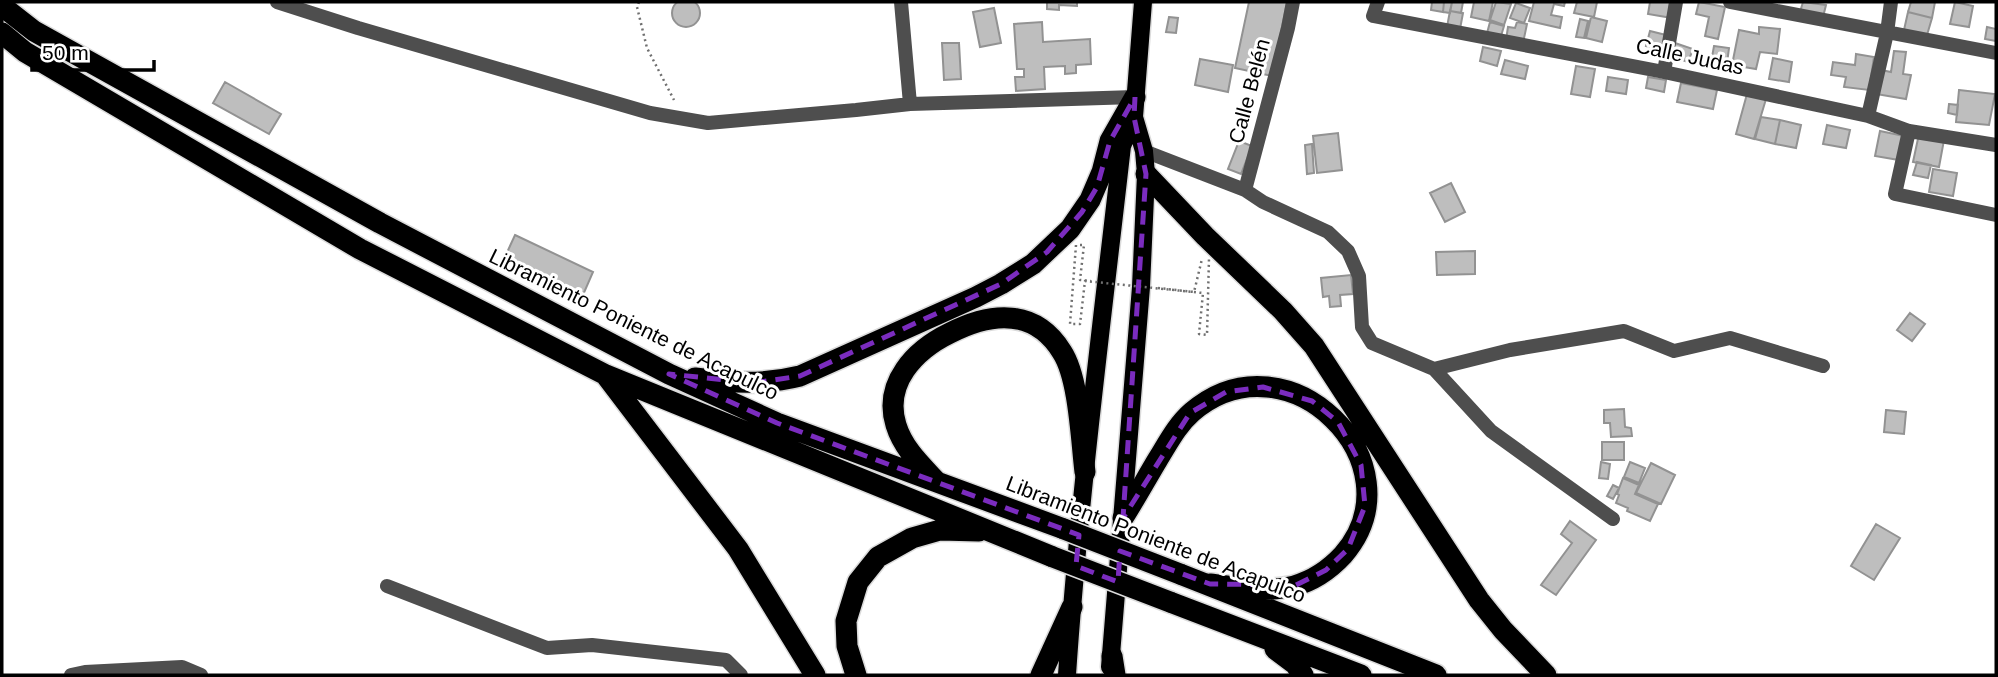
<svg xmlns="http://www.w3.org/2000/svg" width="1998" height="677" viewBox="0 0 1998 677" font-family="Helvetica,sans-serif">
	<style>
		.building { fill: #bebebe; stroke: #929292; stroke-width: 2 }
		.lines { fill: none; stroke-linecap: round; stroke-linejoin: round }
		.primary-casing { stroke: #dbdbdb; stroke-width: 21 }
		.highway-casing { stroke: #dbdbdb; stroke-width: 24 }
		.path { stroke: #707070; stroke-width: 2.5; stroke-dasharray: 2 3.5; stroke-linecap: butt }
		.street { stroke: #4e4e4e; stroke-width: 14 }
		.primary { stroke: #000; stroke-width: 18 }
		.highway { stroke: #000; stroke-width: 21 }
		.highway-bridge-casing { stroke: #dbdbdb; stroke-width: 24; stroke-linecap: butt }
		.path-bridge { stroke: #707070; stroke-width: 2.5; stroke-dasharray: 2 3.5; stroke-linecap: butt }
		.highway-bridge { stroke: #000; stroke-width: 21 }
		.marked { fill: none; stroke: #7b2cbf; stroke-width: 5; stroke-dasharray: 14 9; stroke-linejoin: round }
		.labels { text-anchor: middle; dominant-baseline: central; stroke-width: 6; stroke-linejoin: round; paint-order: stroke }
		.street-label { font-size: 21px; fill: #000; stroke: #fff }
	</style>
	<rect width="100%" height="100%" fill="#fff"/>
	<!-- building -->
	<path class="building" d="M672 13a14 14 0 1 1 28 0a14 14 0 1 1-28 0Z
		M1047 2H1077V6L1059 5V10L1047 9Z
		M1249 2H1287L1272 76 1235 68Z
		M1432 2H1444L1443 12 1431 10Z
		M1444 2H1452L1450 13 1443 12Z
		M1452 2H1463L1461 13 1450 11Z
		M1474 2H1493L1489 21 1471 17Z
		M1496 2 1511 4 1504 25 1490 20Z
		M1534 2H1565L1564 6 1554 4 1551 15 1562 17 1560 28 1529 21Z
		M1577 2H1597L1594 17 1574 13Z
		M1650 2H1675L1672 18 1648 14Z
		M1699 2 1725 7 1718 39 1705 36 1709 17 1696 14Z
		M1803 2 1826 5 1823 17 1800 12Z
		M1911 2H1935L1932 18 1908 12Z
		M1955 2 1973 6 1969 27 1950 24Z
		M1516 3 1530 8 1524 23 1510 18Z
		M994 8 1001 43 980 47 973 12Z
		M1450 11 1463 13 1460 29 1447 27Z
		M1908 12 1932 18 1927 35 1904 30Z
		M1169 17 1178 18 1176 33 1166 32Z
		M1591 17 1607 21 1602 42 1586 38Z
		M1580 19 1588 21 1584 38 1576 37Z
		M1042 22 1043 42 1090 39 1091 64 1076 65V73L1065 74V66L1044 67 1045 89 1016 91 1015 77H1024V69H1017L1014 24Z
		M1490 22 1504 26 1501 36 1486 37Z
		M1517 22 1527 24 1523 43 1506 40 1508 27 1515 28Z
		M1759 27 1780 29 1777 54 1760 52 1756 69 1732 65 1739 30 1759 34Z
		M1987 27 1996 29V41L1985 39Z
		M1650 31 1670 36 1666 52 1646 46Z
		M942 43H959L961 79 944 80Z
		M1675 43 1693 49 1688 62 1670 56Z
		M1714 46 1729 48 1726 71 1710 68Z
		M1483 47 1501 51 1497 66 1480 61Z
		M1894 51 1906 52 1903 74 1911 75 1906 99 1876 94 1881 70 1891 72Z
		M1856 54 1874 57 1869 90 1844 87 1846 77 1831 75 1833 62 1855 65Z
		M1773 58 1792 62 1789 82 1769 79Z
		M1200 59 1233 65 1228 92 1195 85Z
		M1505 60 1528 66 1525 79 1501 74Z
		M1576 66 1595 69 1590 97 1571 94Z
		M1608 77 1628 80 1626 94 1606 91Z
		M1648 77 1666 80 1664 92 1646 88Z
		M225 82 281 114 269 134 213 103Z
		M1681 83 1717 90 1713 109 1677 102Z
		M1959 90 1995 94 1989 125 1956 122Z
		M1747 94 1766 99 1754 139 1736 134Z
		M1949 104 1958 105 1957 115 1948 113Z
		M1761 117 1780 120 1775 144 1755 139Z
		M1780 120 1801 125 1796 148 1775 144Z
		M1827 125 1850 130 1846 148 1823 144Z
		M1880 131 1904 136 1899 160 1875 156Z
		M1338 133 1342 170 1317 173 1313 136Z
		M1919 134 1944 140 1939 167 1913 162Z
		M1239 141 1252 146 1241 174 1228 169Z
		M1312 144 1314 173 1307 174 1305 145Z
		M1917 162 1931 165 1928 178 1913 175Z
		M1933 169 1957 173 1953 196 1929 192Z
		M1451 183 1465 212 1445 222 1430 193Z
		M515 235 593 272 583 295 504 259Z
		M1475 251V274L1437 275 1436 252Z
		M1351 275 1353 294 1340 295 1341 306 1330 307 1329 296 1323 297 1321 278Z
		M1910 313 1925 324 1912 341 1897 330Z
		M1624 409 1625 427 1631 428 1632 436 1611 437 1610 423H1604V410Z
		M1886 410 1906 412 1904 434 1884 432Z
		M1602 442H1624V460H1602Z
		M1601 462 1610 464 1608 479 1599 478Z
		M1630 462 1645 468 1639 483 1624 477Z
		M1651 463 1675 475 1661 504 1636 493Z
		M1623 478 1639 485 1635 494 1658 504 1650 521 1627 511 1628 508 1616 503 1619 495 1617 494Z
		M1613 485 1619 488 1613 499 1607 496Z
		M1570 521 1596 540 1556 595 1541 585 1572 543 1561 534Z
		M1876 524 1900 538 1874 580 1851 566Z"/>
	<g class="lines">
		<defs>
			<path id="primary" d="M1110 667 1141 287 1146 174 1144 151 1134 117
				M1067 675C1079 498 1102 322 1122 146L1134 117 1143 2"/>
			<path id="highway" d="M2 6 34 31 380 223 669 374 777 423 1064 529
				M2 33 25 52 360 249 606 375 1053 557
				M1146 174 1205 236 1283 311 1314 346 1479 600 1503 630 1546 675
				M607 377 738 549 815 675
				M695 378C731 383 764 385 800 376L976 297 1001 284 1033 264 1070 229 1090 200 1102 172 1110 141 1135 97
				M936 481C920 464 903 448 896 425 883 383 915 350 950 333 991 312 1035 308 1062 352 1079 378 1081 439 1085 472
				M1123 518C1135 499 1146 479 1158 459 1168 443 1177 425 1192 412 1288 330 1422 464 1343 555 1330 569 1312 581 1294 586 1267 593 1237 587 1210 584
				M1180 574 1436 675
				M1170 602 1361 675
				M1275 649 1295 664 1303 675
				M1112 656 1115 675
				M856 675 847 646 846 621 858 582 878 557 912 538 940 530 979 531
				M1041 675 1072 607"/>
		</defs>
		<!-- primary casing -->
		<use href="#primary" class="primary-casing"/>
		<!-- highway casing -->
		<use href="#highway" class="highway-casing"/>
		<!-- path -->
		<path class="path" d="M639 2 637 7 647 48 674 100
			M1080 245H1084L1080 280 1091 281
			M1158 288 1194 292 1202 259"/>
		<!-- street -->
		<path class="street" d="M277 2 358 28 650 113 708 123 856 110 910 104 1135 97
			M901 2 910 104
			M1378 2 1373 16 1664 72 1868 116 1909 131 1996 145
			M1730 2 1996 53
			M1664 72 1676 2
			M1868 116 1887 33 1891 2
			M1909 131 1895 194 1996 215
			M1144 151 1245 190 1263 202 1328 232 1348 251 1359 276 1362 327 1372 343 1434 369 1491 431 1613 519
			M1245 190 1288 28 1293 2
			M1434 369 1510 350 1624 331 1674 351 1730 338 1823 366
			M387 586 547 648 592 645 726 660 741 675
			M71 675 85 672 182 667 201 675"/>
		<!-- primary -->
		<use href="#primary" class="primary"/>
		<!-- highway -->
		<use href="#highway" class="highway"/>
		<defs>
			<path id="highway-bridge" d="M1064 529 1180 574
				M1053 557 1170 602"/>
		</defs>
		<!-- highway-bridge casing -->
		<use href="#highway-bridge" class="highway-bridge-casing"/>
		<!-- path-bridge -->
		<path class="path-bridge" d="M1076 245 1070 324H1080L1085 281 1203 293 1199 334 1207 335 1209 258"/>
		<!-- highway-bridge -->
		<use href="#highway-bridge" class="highway-bridge"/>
	</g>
	<!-- marked area -->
	<path class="marked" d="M1135 97 1134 117 1146 174 1123 518 1190 413 1226 392 1263 387 1312 401 1338 422 1361 465 1365 506 1348 549 1326 570 1296 585 1210 584 1120 551 1118 582 1076 566 1079 535 777 423 669 374 753 383 800 376 1001 284 1047 252 1082 212 1097 187 1110 141Z"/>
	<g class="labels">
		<!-- street labels -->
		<g class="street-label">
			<text transform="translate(1690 56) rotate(12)">Calle Judas</text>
			<text transform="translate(1249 91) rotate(-75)">Calle Belén</text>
			<text transform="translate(634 324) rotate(26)">Libramiento Poniente de Acapulco</text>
			<text transform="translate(1156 539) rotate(21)">Libramiento Poniente de Acapulco</text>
		</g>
	</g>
	<!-- border -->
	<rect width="1998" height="677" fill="none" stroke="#000000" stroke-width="7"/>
	<!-- scale -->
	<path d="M32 60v10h122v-10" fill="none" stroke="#000000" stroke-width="3.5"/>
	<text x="42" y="60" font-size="21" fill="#000000" stroke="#ffffff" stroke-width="5" paint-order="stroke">50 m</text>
</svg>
